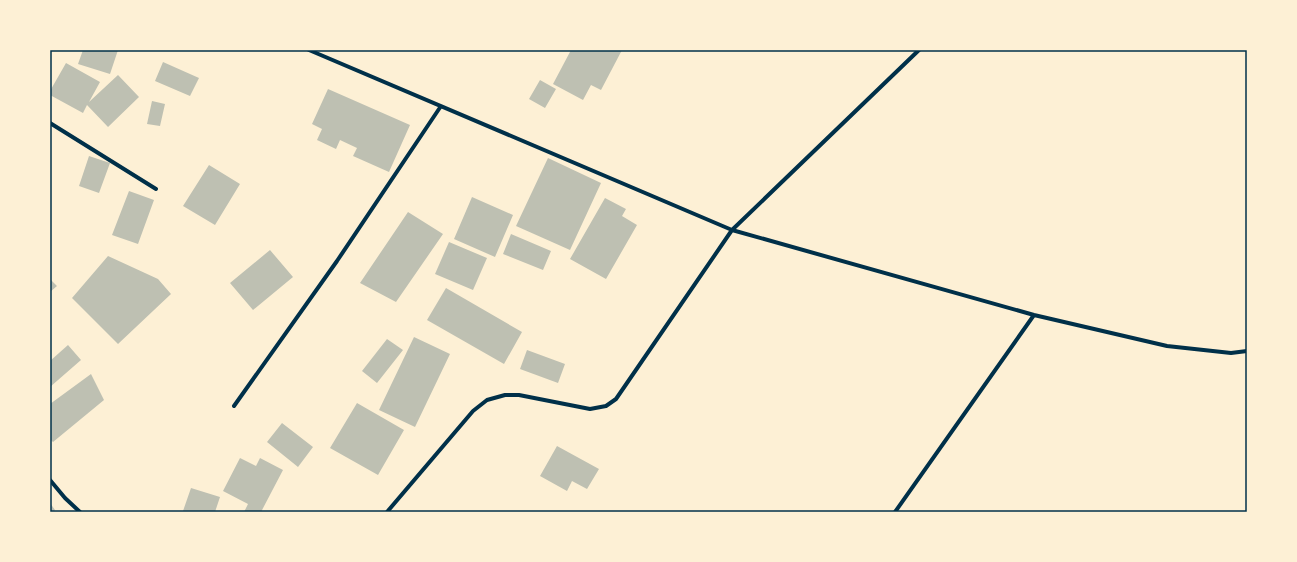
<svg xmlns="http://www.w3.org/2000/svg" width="1297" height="562" viewBox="0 0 1297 562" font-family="Commissioner,sans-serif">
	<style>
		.building { fill: #bec0b2 }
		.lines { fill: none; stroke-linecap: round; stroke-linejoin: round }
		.minor { stroke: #003049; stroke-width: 4 }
		.neatline { fill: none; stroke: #003049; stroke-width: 1.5 }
	</style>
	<rect width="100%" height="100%" fill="#fdf0d5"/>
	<!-- building -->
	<path class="building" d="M83 50H118L110 74 78 64Z
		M571 50H622L601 90 591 85 583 100 553 84Z
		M163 62 199 78 190 96 155 81Z
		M66 63 100 82 89 102 118 75 139 97 108 127 87 105 83 113 50 95V91Z
		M540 80 556 89 545 108 529 99Z
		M328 89 410 125 389 172 353 156 357 148 340 140 336 149 317 140 322 129 312 124Z
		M152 101 165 104 160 126 147 124Z
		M89 156 110 163 99 193 79 186Z
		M548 158 601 183 570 250 516 226Z
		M209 165 240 184 215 225 183 206Z
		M129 191 154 200 138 244 112 235Z
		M472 197 513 215 495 257 454 239Z
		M605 198 626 209 622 216 637 225 606 279 570 259Z
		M408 212 443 234 396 302 360 283Z
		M511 234 551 251 543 270 503 254Z
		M449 242 487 258 473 290 435 274Z
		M270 250 293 277 253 310 230 283Z
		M108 256 158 279 171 294 118 344 72 298Z
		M50 279 57 286 50 292Z
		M446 288 522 332 504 364 427 320Z
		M414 337 450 354 415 427 379 410Z
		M387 339 403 350 377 383 362 371Z
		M68 345 81 360 50 387V361Z
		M527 350 565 364 558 383 520 369Z
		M91 374 104 400 53 442 50 439V404Z
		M357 403 404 430 378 475 330 448Z
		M282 423 313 447 298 467 267 442Z
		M557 446 599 469 587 489 572 481 567 491 540 476Z
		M240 458 256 466 260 458 283 470 261 512H244L248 504 223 491Z
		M191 488 220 497 215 512H188L183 511Z
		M50 503 55 510 53 512H50Z"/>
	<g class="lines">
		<!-- minor -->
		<path class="minor" d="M309 50 732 230 1034 315 1167 346 1231 353 1247 351
			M50 123 156 189
			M234 406 337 261 441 106
			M50 480 65 498 80 512
			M387 512 473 411 487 400 505 395H519L590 409 606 406 616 399 732 230 919 50
			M895 512 1034 315"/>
	</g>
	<!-- border -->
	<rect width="1297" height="562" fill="none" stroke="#fdf0d5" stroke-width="102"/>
	<rect x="51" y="51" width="1195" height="460" class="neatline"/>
</svg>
